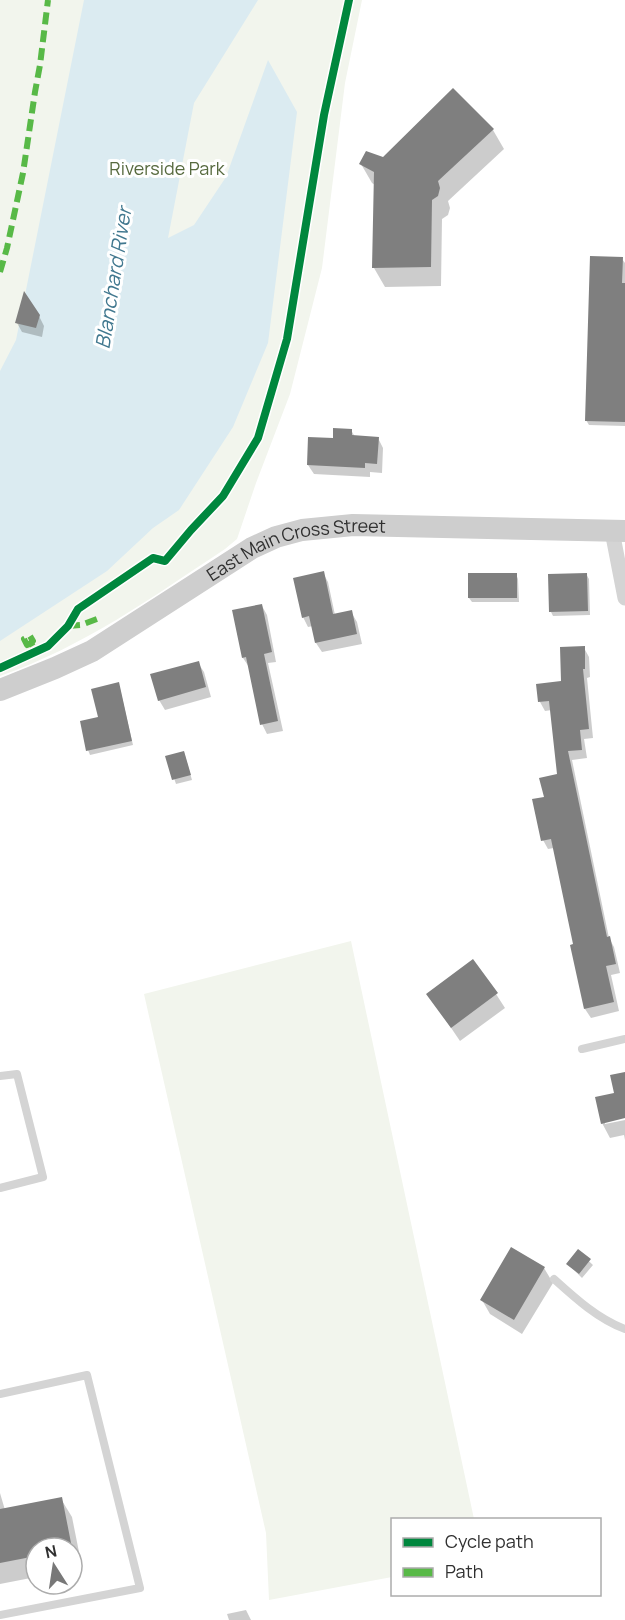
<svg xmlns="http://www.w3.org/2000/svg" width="625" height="1620" viewBox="0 0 625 1620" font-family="Manrope,sans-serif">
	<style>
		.green { fill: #f2f5ed }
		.water { fill: #dbebf1 }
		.shadow { fill: #0003 }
		.building { fill: #7f7f7f }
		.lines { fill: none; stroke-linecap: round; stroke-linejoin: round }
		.lane { stroke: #d4d4d4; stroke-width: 8 }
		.street { stroke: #d4d4d4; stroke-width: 15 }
		.secondary { stroke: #cecece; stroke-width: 22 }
		.quiet { stroke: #58b947; stroke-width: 6; stroke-dasharray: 12 6; stroke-linecap: butt }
		.cycleway-casing { stroke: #fff; stroke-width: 11 }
		.cycleway { stroke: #00873e; stroke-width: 8 }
		.labels { text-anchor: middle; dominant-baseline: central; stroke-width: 6; stroke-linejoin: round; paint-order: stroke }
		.park-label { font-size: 18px; fill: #576a3f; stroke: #fff }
		.street-label { font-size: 18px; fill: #303030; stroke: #fff }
		.water-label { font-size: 20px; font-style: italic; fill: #41788f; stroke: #fff }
	</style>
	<rect width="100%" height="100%" fill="#fff"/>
	<!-- green -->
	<path class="green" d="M0 0H362L345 83 322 268 290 394 256 483 237 539 225 549C151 598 85 646 0 676Z
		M351 941 474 1519 392 1520V1577L269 1600 266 1533 144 994Z"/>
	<!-- water -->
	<path class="water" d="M84 0H258L194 103 168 238 194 225 226 177 268 60 297 112 268 343 233 427 179 510 153 528 107 571 0 641V371L16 340Z"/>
	<!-- shadow -->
	<path class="shadow" d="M453 90 493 130 504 149 448 201 450 208 448 215 442 219 441 286 385 287 374 268 375 185 372 183 361 164 383 158Z
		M622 259 625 263V426L589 425 586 420Z
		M39 316 44 326 42 337 22 332 17 323Z
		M351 430 355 437 378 438 383 448 382 473 370 472V477L314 474 308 465Z
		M323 573 328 582 335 615 351 612 357 622 362 644 322 652 316 643 313 626 308 627 303 617Z
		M516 574 518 579 519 602H472L469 598V575Z
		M586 574 589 579 590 615 553 616 551 612Z
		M262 606 267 615 276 662 268 663 283 731 267 734 262 724 249 667 243 658Z
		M584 648 589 657 590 677 587 678 593 738 584 739 587 758 572 760 609 938 614 947 620 973 611 975 619 1011 591 1018 585 1009 575 946 554 848 548 849 543 840 546 798 559 775 552 710 545 711 540 702 538 685 562 682Z
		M198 663 204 672 211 697 165 710 159 700Z
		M120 689 133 745 90 755 88 750 99 718Z
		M184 752 192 780 176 784 167 757Z
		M428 994H496L505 1008 460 1041Z
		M625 1073V1117L605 1121V1124L625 1120V1140L624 1135 610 1138 602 1123Z
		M578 1251 593 1265 582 1278 568 1264Z
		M544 1268 553 1283 522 1334 490 1314 482 1300Z
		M0 1493 5 1510 61 1499 72 1517 82 1567 72 1570V1548H36V1577L0 1584Z
		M246 1610 251 1620H229L227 1614Z"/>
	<!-- building -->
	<path class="building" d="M453 88 494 129 438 181 440 188 438 196 432 200 431 267 372 268 374 172 359 164 366 151 383 157Z
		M590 256 623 257 622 283H625V422L585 421Z
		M24 291 40 315 36 328 15 323Z
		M333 428 352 429V435L379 437 377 464 365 463V468L307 465 308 437 333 438Z
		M324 571 333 614 352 610 357 634 315 643 309 616 302 618 293 578Z
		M468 573H517V598H468Z
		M587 573 588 611 549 612 548 574Z
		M262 604 272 652 264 654 278 721 260 725 246 657 242 658 232 610Z
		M585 646V669H583L589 729 580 730 582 750 568 751 607 937 610 936 616 964 606 966 614 1002 584 1009 570 945 573 944 551 839 541 841 532 799 544 797 539 778 557 774 549 701 538 702 536 684 561 681 560 647Z
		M199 661 206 687 158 701 150 674Z
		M119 682 132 741 86 751 80 721 98 717 91 689Z
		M184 751 191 775 172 780 165 756Z
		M473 959 498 993 451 1028 426 994Z
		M625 1072V1118L601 1124 595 1097 614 1093 610 1075Z
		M511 1247 545 1267 514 1320 480 1300Z
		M578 1249 591 1259 579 1274 566 1264Z
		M62 1497 72 1548H36V1556L0 1563V1509Z"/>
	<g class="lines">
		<!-- lane -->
		<path class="lane" d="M582 1049 625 1039
			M0 1076 17 1074 43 1177 0 1188
			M554 1279C575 1298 598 1319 625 1329
			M0 1394 87 1375 140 1588 0 1615"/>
		<!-- street -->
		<path class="street" d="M612 531 625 598"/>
		<!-- secondary -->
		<path class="secondary" id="s1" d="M0 690 55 668 92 651 252 548 276 537 302 530 353 525 625 531"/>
		<!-- quiet -->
		<path class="quiet" d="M0 272 7 248 23 173 35 92 40 65 48 0
			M68 626 81 625 97 619
			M31 643 27 645 24 639 30 636 33 641 31 643 36 652"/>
		<defs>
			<path id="cycleway" d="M0 668 48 646 68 626 78 609 153 558 165 561 191 530 223 496 258 438 287 339 324 115 349 0"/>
		</defs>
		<!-- cycleway casing -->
		<use href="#cycleway" class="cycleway-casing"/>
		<!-- cycleway -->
		<use href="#cycleway" class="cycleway"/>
	</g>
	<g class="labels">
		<!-- park labels -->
		<g class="park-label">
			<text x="167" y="168">Riverside Park</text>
		</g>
		<!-- street labels -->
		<g class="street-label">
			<text stroke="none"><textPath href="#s1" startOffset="333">East Main Cross Street</textPath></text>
		</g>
		<!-- water labels -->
		<g class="water-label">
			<text transform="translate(113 278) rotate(-81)">Blanchard River</text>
		</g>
	</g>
	<!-- legend -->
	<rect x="391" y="1518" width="210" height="78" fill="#ffffff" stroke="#acacac" stroke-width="1.5"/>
	<rect x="403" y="1538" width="30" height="9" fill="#00873e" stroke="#acacac" stroke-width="1.5"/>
	<text x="445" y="1548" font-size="18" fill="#303030">Cycle path</text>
	<rect x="403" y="1568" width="30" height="9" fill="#58b947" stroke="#acacac" stroke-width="1.5"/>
	<text x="445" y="1578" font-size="18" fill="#303030">Path</text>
	<!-- north arrow -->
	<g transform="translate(54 1566) rotate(348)"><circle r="28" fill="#ffffff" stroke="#acacac" stroke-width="1.5"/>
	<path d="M0-4.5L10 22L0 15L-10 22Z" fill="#787878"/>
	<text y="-9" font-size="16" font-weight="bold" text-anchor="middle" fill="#303030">N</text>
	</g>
</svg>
